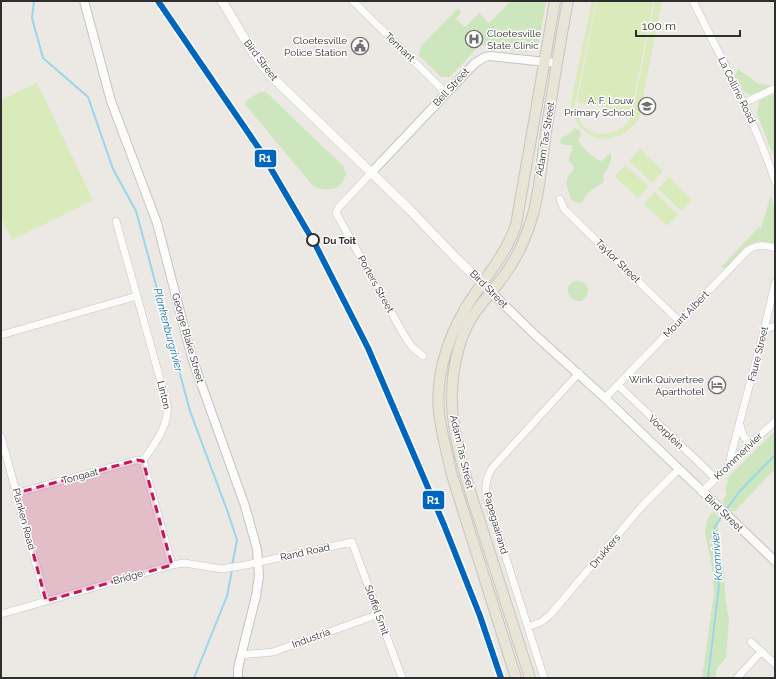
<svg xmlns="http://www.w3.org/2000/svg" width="776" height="679" viewBox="0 0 776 679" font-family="Raleway,sans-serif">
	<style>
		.green { fill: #cee6be }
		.pitch { fill: #d9eabb }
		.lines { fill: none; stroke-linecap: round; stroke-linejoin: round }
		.stream { stroke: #99d6ec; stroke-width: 2 }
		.minor-casing { stroke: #c5c4c5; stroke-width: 8 }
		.tertiary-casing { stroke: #c5c4c5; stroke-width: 10 }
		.secondary-casing { stroke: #c5c4c5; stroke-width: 10 }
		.primary-casing { stroke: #c6c5c4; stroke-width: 12 }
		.minor { stroke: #fcfcfb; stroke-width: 7 }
		.tertiary { stroke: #fcfcfb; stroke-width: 8 }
		.secondary { stroke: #fcfcfb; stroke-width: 9 }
		.primary { stroke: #e8e4d6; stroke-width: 10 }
		.rail-1-casing { stroke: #fff; stroke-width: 9 }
		.rail-1 { stroke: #0065bd; stroke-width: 6 }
		.marked { fill: #c2185b; fill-opacity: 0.2; stroke: #c2185b; stroke-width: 3; stroke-dasharray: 8 5; stroke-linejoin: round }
		.stop-dot { fill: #fff; stroke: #2e2e2e; stroke-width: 2 }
		.labels { text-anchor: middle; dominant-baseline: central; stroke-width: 3; stroke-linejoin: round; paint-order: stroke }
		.poi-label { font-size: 10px; fill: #2e2e2e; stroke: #fff; text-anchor: end }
		.street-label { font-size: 10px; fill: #2e2e2e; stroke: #fff }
		.stop-label { font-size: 10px; font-weight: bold; fill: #2e2e2e; stroke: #fff; text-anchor: start }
		.water-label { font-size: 11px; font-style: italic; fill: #0d6fa3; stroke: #fff }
		.line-badge { stroke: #fff; stroke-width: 1.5 }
		.badge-label { font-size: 11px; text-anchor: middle; font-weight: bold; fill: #fff }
	</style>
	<rect width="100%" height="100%" fill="#ece8e4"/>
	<!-- green -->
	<path class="green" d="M511 1H546L539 42 526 52 480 45 450 77H441L419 56 421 46 458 8 461 12 456 19 465 27 479 13 489 23Z
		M738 69 757 83 772 86C748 97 748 101 735 76Z
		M260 92H266L343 166 346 173C345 176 344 180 342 183 335 192 320 191 312 185L245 104 246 101Z
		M775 93V160L757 114 759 101Z
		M575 128 580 131 581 136 578 140C580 146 595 159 601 161L603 160 609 154H611C612 162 608 169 603 175L604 180 602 184C593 188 587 193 582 202L578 203 571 200C569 188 561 180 573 171L574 166 569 162C568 156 573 152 572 145H565L560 143 561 138 569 134Z
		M770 198H772L775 213V242C768 245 763 240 756 242 746 243 734 260 727 267L722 268 721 267 759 227 761 228Z
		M576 281C584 280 591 287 587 295 579 312 555 288 576 281Z
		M775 431V469L735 511H731L723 503V498H725L727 492 725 491 729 476Z
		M714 512 722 520 718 524V530L724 573 726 604 729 619 726 658 717 668 715 678H702L714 593 712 567 705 533 707 520 711 513Z"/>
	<!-- pitch -->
	<path class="pitch" d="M592 1H596L575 104C576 108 576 113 578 117 588 142 622 138 632 115L655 1H662C656 30 650 59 645 88 643 96 642 112 639 118 629 134 609 144 592 136 578 129 572 116 571 101Z
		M597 1H641L653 3 631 112 577 102Z
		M37 83 93 200 12 240 1 218V100Z
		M640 149 663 171 652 183 629 161Z
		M626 165 649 187 638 198 615 176Z
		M669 177 692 200 681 211 658 189Z
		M655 192 678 215 667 226 644 204Z"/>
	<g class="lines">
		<!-- stream -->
		<path class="stream" d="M34 1 32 18 43 58 88 97 113 169 136 211 190 411 227 510 237 540 232 566
			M725 511 739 492 775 455
			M194 678 227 596 232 570
			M708 678 719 585 714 528 723 514"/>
		<defs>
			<path id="minor" d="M353 1 446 93
				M693 1C722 60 754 118 775 181
				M744 103 775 88
				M371 173 339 207 336 213 404 335 412 347 423 356
				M560 199 564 209 679 321
				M116 221 167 404C170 425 154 444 143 461L172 565
				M764 330 775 326
				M1 335 137 296
				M618 385 715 478
				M605 398 748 250C758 244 764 245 775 248
				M740 425 743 435 750 444
				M1 437 46 601
				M730 463 731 455 764 330 775 283
				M702 492 750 444 775 422
				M17 493 137 460 143 461
				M1 614 172 565 184 563 222 569 246 565 352 542 402 678
				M528 627 541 622 550 615 642 506 679 469
				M751 642 775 664
				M241 655 273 652 379 614
				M544 678 487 498C484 487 486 478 492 468L579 373
				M737 678 761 652"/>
			<path id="tertiary" d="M84 1 111 101 157 223 192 358 245 506 257 549 259 576 256 596 238 668V678
				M371 173 475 63 485 57 490 56 556 63
				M491 292 535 335 605 398 775 561"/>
			<path id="secondary" d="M222 1 253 53 270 75 410 210 455 257 491 292"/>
			<path id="primary" d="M516 678 451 472C447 452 441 432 439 412 435 371 451 328 474 295 490 272 507 251 516 225L555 1
				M530 678C514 628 498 578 482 528 469 488 450 435 452 392 453 367 459 339 472 317 481 303 493 291 503 277 514 262 523 245 529 227 539 199 541 168 545 139 552 93 559 47 568 1"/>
		</defs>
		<!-- minor casing -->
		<use href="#minor" class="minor-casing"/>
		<!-- tertiary casing -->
		<use href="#tertiary" class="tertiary-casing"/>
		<!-- secondary casing -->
		<use href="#secondary" class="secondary-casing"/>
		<!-- primary casing -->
		<use href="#primary" class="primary-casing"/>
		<!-- minor -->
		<use href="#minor" class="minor"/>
		<!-- tertiary -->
		<use href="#tertiary" class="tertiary"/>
		<!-- secondary -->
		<use href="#secondary" class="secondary"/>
		<!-- primary -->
		<use href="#primary" class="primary"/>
		<defs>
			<path id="rail-1" d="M158 1 260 150 315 244 368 348 444 525 480 616 501 678"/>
		</defs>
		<!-- rail-1 casing -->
		<use href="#rail-1" class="rail-1-casing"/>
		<!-- rail-1 -->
		<use href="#rail-1" class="rail-1"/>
	</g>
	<!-- marked area -->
	<path class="marked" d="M137 460 143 461 172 565 46 601 17 493Z"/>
	<!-- icons -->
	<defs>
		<symbol id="hospital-ring" viewBox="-11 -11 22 22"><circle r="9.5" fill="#fff" stroke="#706f6e" stroke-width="1.5"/><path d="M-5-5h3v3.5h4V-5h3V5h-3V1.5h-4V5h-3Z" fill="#706f6e"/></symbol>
		<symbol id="civic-ring" viewBox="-11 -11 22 22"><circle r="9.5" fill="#fff" stroke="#706f6e" stroke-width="1.5"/><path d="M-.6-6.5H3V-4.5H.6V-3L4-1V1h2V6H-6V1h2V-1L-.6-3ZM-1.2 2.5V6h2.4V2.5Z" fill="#706f6e"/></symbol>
		<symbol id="school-ring" viewBox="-11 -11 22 22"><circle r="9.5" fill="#fff" stroke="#706f6e" stroke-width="1.5"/><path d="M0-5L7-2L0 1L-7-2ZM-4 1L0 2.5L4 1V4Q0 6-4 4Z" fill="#706f6e"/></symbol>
		<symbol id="hotel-ring" viewBox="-11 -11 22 22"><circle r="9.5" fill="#fff" stroke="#706f6e" stroke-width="1.5"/><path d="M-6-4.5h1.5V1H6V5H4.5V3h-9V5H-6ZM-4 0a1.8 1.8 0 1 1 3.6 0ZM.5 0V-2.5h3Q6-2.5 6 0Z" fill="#706f6e"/></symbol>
	</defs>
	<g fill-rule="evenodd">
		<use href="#hospital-ring" x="464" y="29" width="20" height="20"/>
		<use href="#civic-ring" x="350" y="36" width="20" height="20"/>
		<use href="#school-ring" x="637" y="96" width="20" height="20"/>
		<use href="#hotel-ring" x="707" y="375" width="20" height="20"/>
	</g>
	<!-- markers -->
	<circle class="stop-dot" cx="313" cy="240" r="6"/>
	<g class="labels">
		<!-- poi labels -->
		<g class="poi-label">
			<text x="487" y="33" text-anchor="start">Cloetesville<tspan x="487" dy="12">State Clinic</tspan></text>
			<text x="347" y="40">Cloetesville<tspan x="347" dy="12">Police Station</tspan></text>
			<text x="634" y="100">A. F. Louw<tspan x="634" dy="12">Primary School</tspan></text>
			<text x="704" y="379">Wink Quivertree<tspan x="704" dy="12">Aparthotel</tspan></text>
		</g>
		<!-- street labels -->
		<g class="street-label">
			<text transform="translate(400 47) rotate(44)">Tennant</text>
			<text transform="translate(261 60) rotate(53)">Bird Street</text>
			<text transform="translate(451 87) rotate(-47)">Bell Street</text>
			<text transform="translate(737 90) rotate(64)">La Colline Road</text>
			<text transform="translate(545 139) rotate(-81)">Adam Tas Street</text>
			<text transform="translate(618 261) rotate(44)">Taylor Street</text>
			<text transform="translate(376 284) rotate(61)">Porters Street</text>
			<text transform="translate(489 289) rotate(45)">Bird Street</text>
			<text transform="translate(686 314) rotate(-46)">Mount Albert</text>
			<text transform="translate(188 338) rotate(74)">George Blake Street</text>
			<text transform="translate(758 354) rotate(-76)">Faure Street</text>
			<text transform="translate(164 395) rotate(77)">Linton</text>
			<text transform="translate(666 432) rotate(44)">Voorplein</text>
			<text transform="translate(462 452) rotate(77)">Adam Tas Street</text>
			<text transform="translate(738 456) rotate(-44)">Krommerivier</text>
			<text transform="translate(80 476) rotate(-15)">Tongaat</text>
			<text transform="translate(724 513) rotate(44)">Bird Street</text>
			<text transform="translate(24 519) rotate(75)">Planken Road</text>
			<text transform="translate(496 523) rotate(74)">Papegaairand</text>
			<text transform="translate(605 551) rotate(-50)">Drukkers</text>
			<text transform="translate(305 552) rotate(-12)">Rand Road</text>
			<text transform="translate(128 577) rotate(-16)">Bridge</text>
			<text transform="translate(377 610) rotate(70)">Stoffel Smit</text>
			<text transform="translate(311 638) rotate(-20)">Industria</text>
		</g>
		<!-- stop labels -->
		<g class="stop-label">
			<text x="323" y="240">Du Toit</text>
		</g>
		<!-- water labels -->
		<g class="water-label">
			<text transform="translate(168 330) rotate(75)">Plankenburgrivier</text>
			<text transform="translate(717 556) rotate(-94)">Kromrivier</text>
		</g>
	</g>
	<g class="line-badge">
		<rect x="254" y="149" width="23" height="19" rx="4" fill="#0065bd"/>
		<rect x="422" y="490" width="23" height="20" rx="4" fill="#0065bd"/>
	</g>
	<g class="badge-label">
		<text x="265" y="162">R1</text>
		<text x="433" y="504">R1</text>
	</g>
	<!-- border -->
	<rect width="776" height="679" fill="none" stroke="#2e2e2e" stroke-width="4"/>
	<!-- scale -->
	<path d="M636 30v6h104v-6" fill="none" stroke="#2e2e2e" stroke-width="2"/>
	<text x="642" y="30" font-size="12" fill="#2e2e2e" stroke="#ffffff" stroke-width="3" paint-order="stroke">100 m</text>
</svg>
